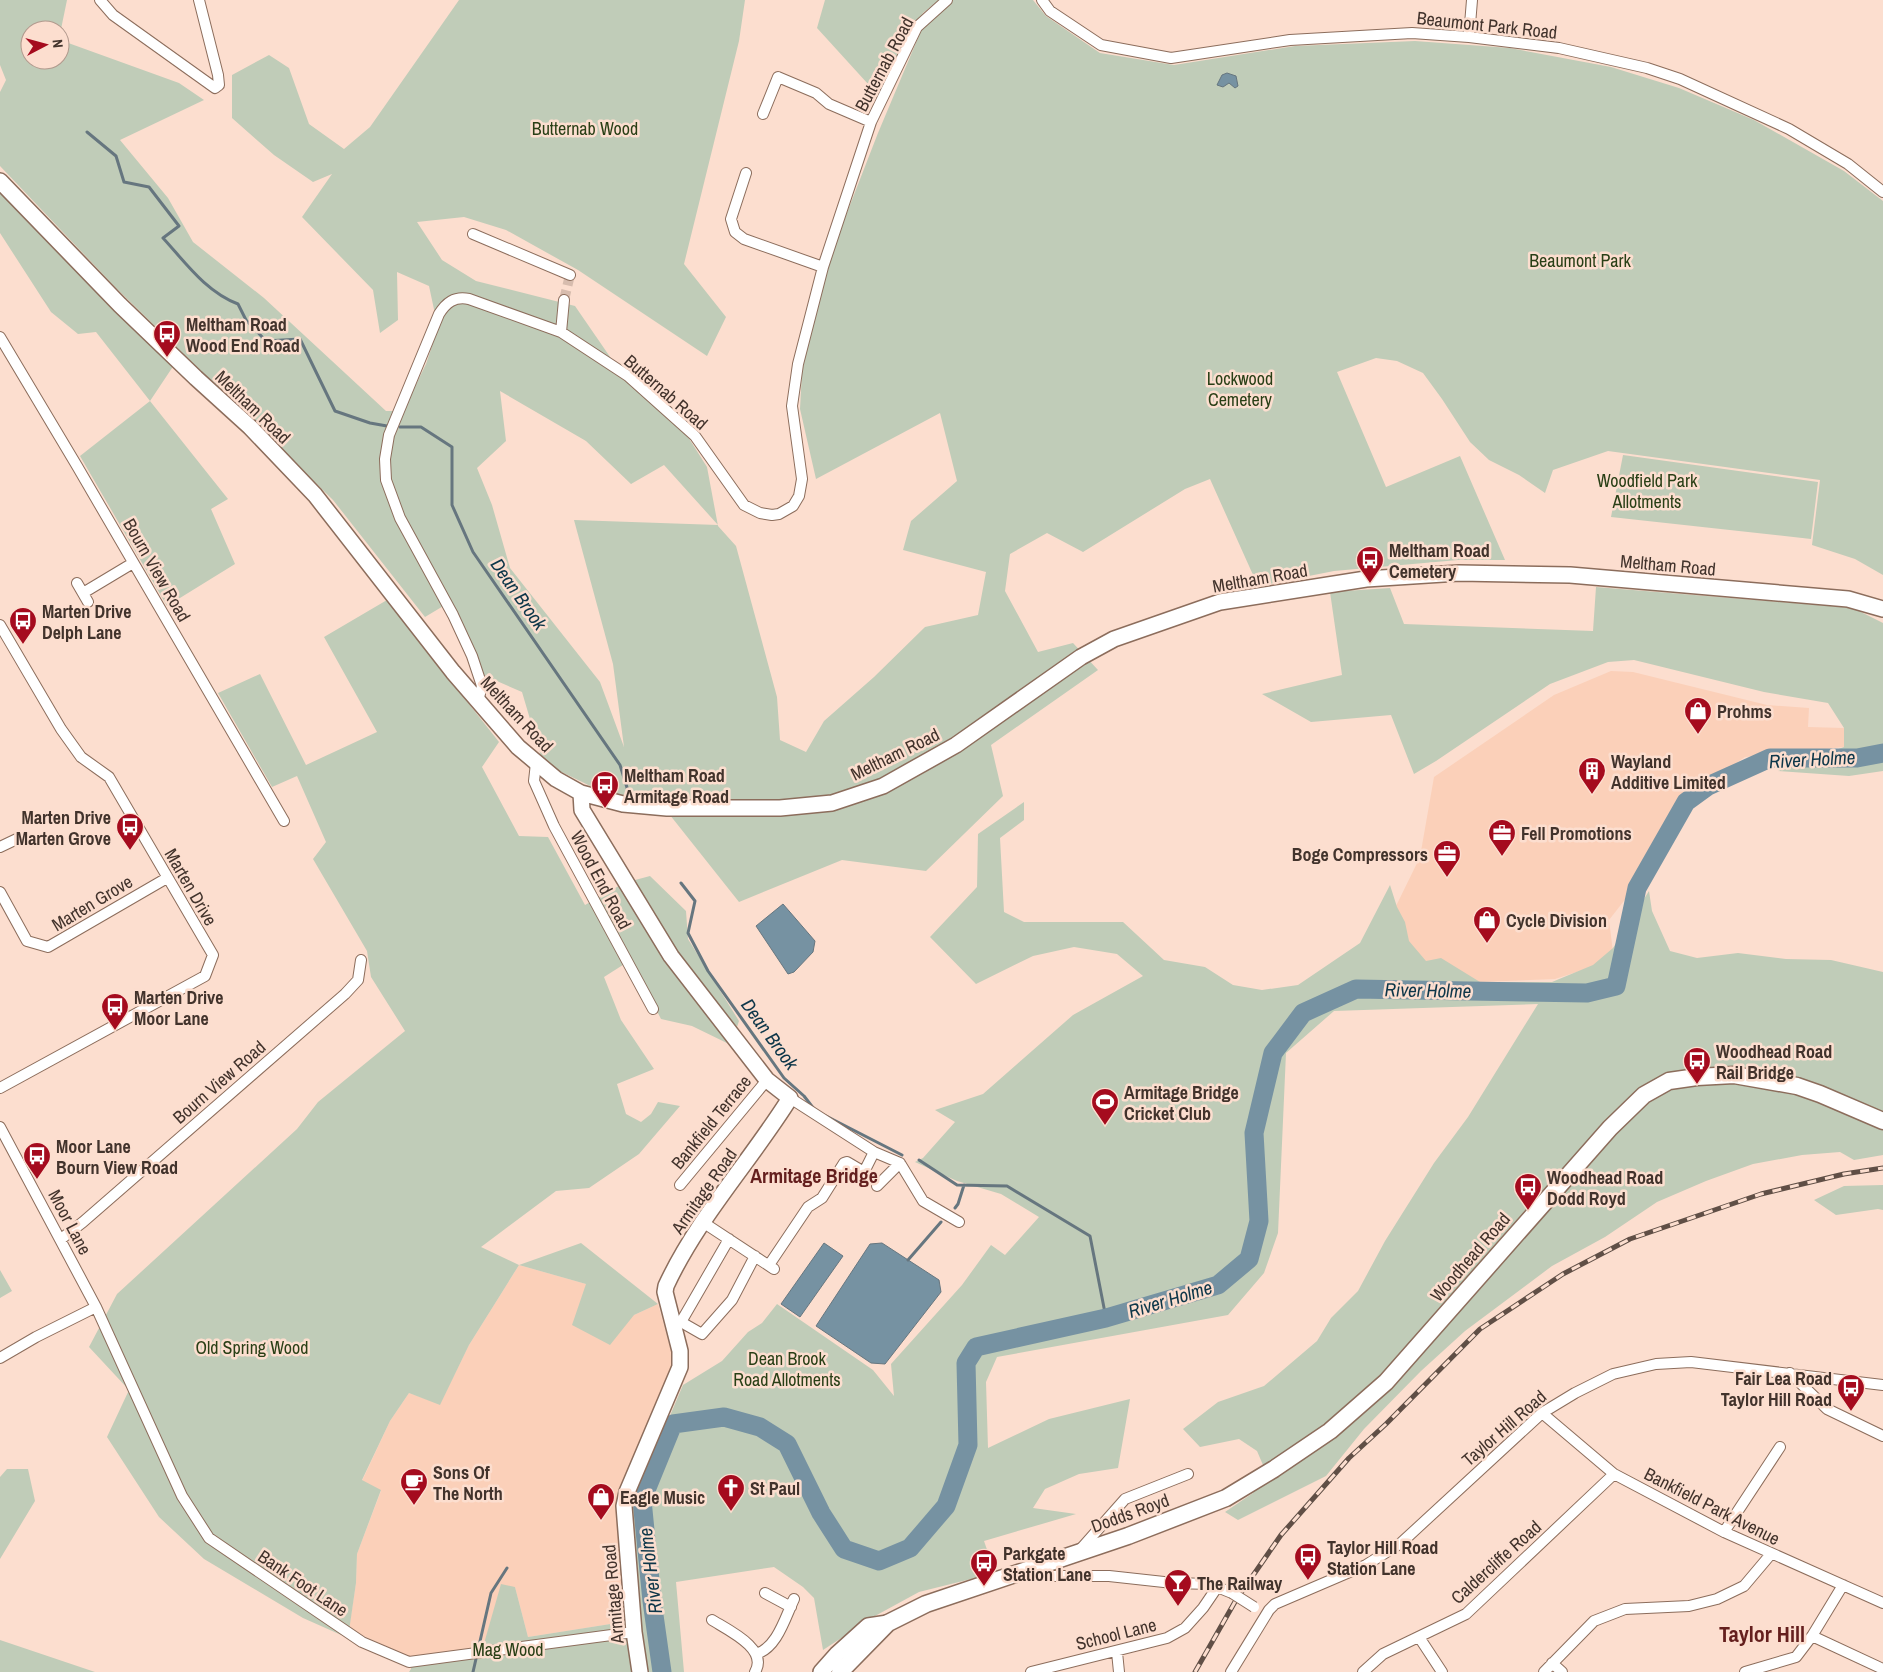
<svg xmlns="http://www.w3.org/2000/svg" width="1883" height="1672" viewBox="0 0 1883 1672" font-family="'Archivo Narrow',sans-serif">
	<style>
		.built { fill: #fbd0b9 }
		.green { fill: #c0ccb8; fill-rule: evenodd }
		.water { fill: #7692a2; stroke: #66767f }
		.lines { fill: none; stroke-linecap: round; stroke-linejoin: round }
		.stream { stroke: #66767f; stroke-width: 3 }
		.river { stroke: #7692a2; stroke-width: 19 }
		.minor-tunnel { stroke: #d7bcae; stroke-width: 10; stroke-dasharray: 10 5; stroke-linecap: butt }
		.minor-casing { stroke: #8c6d5c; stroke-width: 12 }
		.secondary-casing { stroke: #8c6d5c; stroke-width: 18 }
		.primary-casing { stroke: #8c6d5c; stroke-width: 19 }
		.minor { stroke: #fff; stroke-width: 10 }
		.secondary { stroke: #fff; stroke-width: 15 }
		.primary { stroke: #fff; stroke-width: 16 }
		.rail-casing { stroke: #604f46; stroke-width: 5 }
		.rail { stroke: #fcdecf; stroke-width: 3; stroke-dasharray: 9; stroke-linecap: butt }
		.minor-bridge-casing { stroke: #8c6d5c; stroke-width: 12; stroke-linecap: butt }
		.minor-bridge { stroke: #fff; stroke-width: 10 }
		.labels { text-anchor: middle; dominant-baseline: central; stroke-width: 5; stroke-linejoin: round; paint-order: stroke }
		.street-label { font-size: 18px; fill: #42332c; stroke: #fcdecf }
		.park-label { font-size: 18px; fill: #293f16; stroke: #fcdecf }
		.poi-label { font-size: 18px; font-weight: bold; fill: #42332c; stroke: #fcdecf; text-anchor: start }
		.water-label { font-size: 19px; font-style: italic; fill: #0d3649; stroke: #fcdecf }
		.quarter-label { font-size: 20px; font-weight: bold; fill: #641f1e; stroke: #fcdecf }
		.district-label { font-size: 22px; font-weight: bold; fill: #641f1e; stroke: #fcdecf }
	</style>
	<rect width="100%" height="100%" fill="#fcdecf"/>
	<!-- built -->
	<path class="built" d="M1611 671 1633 672 1767 705 1809 708 1808 727 1844 728V747L1745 757 1705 784 1675 813 1634 888 1609 920 1614 960 1555 979 1479 982 1371 955 1398 902 1420 857 1434 777 1554 695Z
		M519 1265 586 1284 634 1315 658 1304 674 1362 618 1507 623 1622 528 1637 515 1587 483 1647 411 1658 349 1629 356 1583 357 1554 381 1491 362 1481 390 1421 409 1393 440 1404 469 1345Z"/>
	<!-- green -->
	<path class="green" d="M0 0H67L60 34V30H30V60H60V40L179 83 204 100 120 140 168 198 193 242 264 298 386 411H403L426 364 438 328 429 286 397 272 398 320 380 333 373 290 302 217 332 174 313 182 274 155 232 118V75L269 55 289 68 309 124 344 149 370 127 459 0H745L739 41 684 264 726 317 707 356 578 270 506 230 464 217 417 222 442 260 476 281 575 306 617 367 661 394 707 467 718 526 736 546 777 697 780 740 806 752 824 721 874 677 925 627 978 615 986 572 903 550 911 521 957 481 940 413 816 479 800 409 802 371 829 259 878 133 923 26 953 0H1033L1046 16 1100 53 1174 65 1295 46 1415 41 1510 48 1611 67 1679 88 1754 120 1844 171 1883 201V575L1855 559 1812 545 1820 480 1608 451 1553 470 1545 493 1519 475 1489 460 1470 442 1442 399 1423 373 1397 361 1376 358 1337 372 1386 487 1460 456 1505 560H1458L1334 571 1258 586 1210 479 1185 489 1083 552 1047 533 1010 554 1005 591 1038 652 1073 643 1098 670 991 745 1003 796 926 871 842 860 739 902 658 800 613 797 543 763 522 692 483 675 450 602 425 617 333 500 116 288 0 166V92L6 80 0 65ZM500 391 586 441 631 484 664 465 718 525 574 520 613 664 624 747 600 682 510 568 492 505 477 468 506 441Z
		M825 0H939L923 13 902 49 878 100 868 84 817 28Z
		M0 191 174 365 150 401 228 499 211 509 235 564 167 606 80 456 150 401 96 332 78 334 51 312 0 233Z
		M1623 455 1818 482 1811 539 1611 517Z
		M1596 587 1853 608 1883 623V771L1849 776 1778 771 1844 747V728L1828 703 1764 692 1634 660 1608 662 1550 684 1436 761 1414 774 1391 715 1311 722 1262 694 1342 675 1330 592 1390 588 1404 624 1593 631Z
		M387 600 499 742 482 767 519 836 548 837 585 905 624 883 650 876 686 911 688 939 739 1021 731 1045 692 1026 661 1019 636 970 626 963 604 977 621 1020 654 1069 617 1084 626 1114 641 1122 651 1114 658 1102 680 1106 639 1154 589 1188 556 1191 481 1247 519 1265 581 1243 658 1304 634 1315 610 1345 572 1325 586 1284 519 1265 469 1345 440 1405 409 1393 390 1421 362 1480 381 1490 357 1554 356 1583 348 1638 303 1618 204 1559 159 1517 107 1437 129 1390 89 1347 117 1294 297 1129 318 1102 405 1031 371 977 367 951 313 859 326 842 297 776 272 787 218 693 260 674 306 765 377 732 324 637Z
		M1024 802V820L1000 838 1004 912 1024 922H1123L1164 960 1205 967 1233 985 1262 990 1298 985 1360 943 1390 885 1397 907 1405 922 1409 941 1426 961 1441 958 1480 982H1552L1593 965 1613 948 1649 891 1652 911 1670 951 1697 958 1738 953 1786 959 1831 960 1883 972V1155L1854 1160 1840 1152 1802 1155 1753 1164 1706 1181 1657 1202 1605 1237 1552 1266 1465 1331 1421 1371 1364 1429 1326 1476 1238 1520 1225 1512 1253 1493 1263 1465 1257 1451 1239 1439 1200 1447 1183 1429 1218 1402 1264 1386 1317 1341 1331 1318 1358 1291 1385 1241 1434 1163 1468 1117 1538 1004 1334 1011 1286 1053 1278 1233 1264 1273 1228 1315 997 1357 986 1382 988 1448 1049 1419 1130 1399 1118 1468 1079 1474 1045 1489 1033 1508 1076 1514 984 1541 995 1573 919 1592 875 1616 823 1650 814 1598 803 1587 774 1567 676 1582 684 1672H409L411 1669V1658L483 1647 501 1584 515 1587 528 1637 623 1622 641 1611 632 1505 683 1385 722 1361 748 1332 762 1323 777 1304 873 1370 894 1396 891 1364 962 1285 991 1245 1005 1255 1039 1217 1001 1194 957 1181 915 1162 923 1158 955 1122 935 1110 983 1094 1073 1015 1143 976 1117 954 1074 947 1033 956 976 984 930 937 977 887 978 834Z
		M1883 1185V1210L1878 1209 1836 1215 1814 1200 1844 1186Z
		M0 1270 12 1291 0 1298Z
		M7 1469H28L35 1501 0 1559V1477Z
		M0 1640 95 1672H0Z"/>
	<!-- water -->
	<path class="water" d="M1227 73 1236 76 1238 86 1235 88 1229 83 1223 87 1217 85 1222 75Z
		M783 904 815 941 813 952 794 972 788 974 756 926Z
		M824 1243 843 1256 800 1317 781 1304Z
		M882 1243 939 1280 941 1292 885 1364 871 1363 816 1326 870 1244Z"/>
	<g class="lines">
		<!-- stream -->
		<path class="stream" d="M87 132 116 156 124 182 149 187 179 226 163 238C185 262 206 292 238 304L246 320 266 341 300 339 335 411 370 423 387 426
			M400 427H421L452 447V505L473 552 620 765 629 794
			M681 883 695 901 688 933 708 971 784 1078 804 1096 814 1109
			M826 1116 902 1155
			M919 1160 957 1185 1007 1186 1090 1236 1106 1318
			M955 1208 958 1204 964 1185
			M908 1260 941 1222
			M473 1672 491 1593 507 1568"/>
		<!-- river -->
		<path class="river" d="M662 1672 652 1601 642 1500 673 1424 724 1417 760 1427 787 1444 821 1513 844 1549 879 1561 910 1548 946 1506 968 1445 966 1363 976 1347 1106 1318 1218 1285 1249 1259 1259 1221 1254 1133 1273 1053 1303 1013 1356 989 1587 993 1616 986 1637 888 1686 802 1708 786 1770 758H1857L1883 753"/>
		<!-- minor-tunnel -->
		<path class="minor-tunnel" d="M564 300 570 275"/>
		<defs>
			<path id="minor" d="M100 0 113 15 215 88 219 85 218 75 199 0
				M1042 0 1050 11 1101 45 1171 58 1290 40 1412 33 1469 37 1559 48 1647 68 1680 79 1789 129 1848 164 1883 192
				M1469 37 1472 0
				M763 114 778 77 816 93 829 104 871 122
				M746 173 731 219 735 232 744 239 823 267
				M473 234 570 275
				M561 332 564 300
				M0 337 77 466 284 821
				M77 583 88 602
				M83 593 133 563
				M0 625 61 729 81 757 109 777 213 955 205 976 0 1088
				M478 701 482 686 472 656 453 615 400 518 386 480 385 459 389 435 439 314C446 303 454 296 469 299L561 332 628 376 695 436 744 505 760 513 772 515 779 514 793 506 799 496 802 479 792 406 798 364 823 267 871 122 917 27 947 0
				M536 763 534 781 554 826 653 1009
				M0 847 21 837
				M0 892 27 941 48 947 167 878
				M790 1098 874 1152 900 1163 923 1201 959 1222
				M0 1127 96 1307 182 1496 209 1538 362 1642 409 1662 634 1632
				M680 1185 767 1080
				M877 1186 900 1163
				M701 1221 774 1269
				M61 1239 83 1222 345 994 358 980 361 960
				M769 1265 808 1207 822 1198 844 1163 847 1162 864 1172 874 1152
				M675 1322H681L729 1239
				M681 1322 702 1334 732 1300 755 1256
				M0 1358 36 1337 96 1307
				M1790 1373 1827 1409 1883 1436
				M1542 1413 1614 1474 1724 1532 1883 1603
				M1724 1532 1780 1447
				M1079 1551 1125 1499 1188 1474
				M1023 1576H1109L1173 1583 1210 1584 1232 1593
				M765 1593 791 1607
				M712 1620C728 1630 769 1649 755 1672
				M1812 1636 1883 1669
				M1419 1637 1442 1672
				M1117 1652 1119 1672
				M756 1654C777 1648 785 1618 794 1599
				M1552 1663 1562 1672
				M1031 1672 1167 1638 1185 1628 1203 1608 1218 1586
				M1231 1672 1269 1610 1275 1604 1366 1565 1401 1543 1542 1413 1575 1393 1613 1374 1656 1364 1691 1362 1883 1385
				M1363 1672 1383 1654 1466 1614 1614 1474
				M1544 1672 1594 1621 1625 1609 1689 1606 1717 1599 1744 1586 1771 1554
				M1745 1672 1796 1657 1812 1636 1843 1585"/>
			<path id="secondary" d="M0 181 120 305 196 378 250 427 315 495 453 672 518 747 556 779 581 793 623 804 667 808H780L832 803 883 786 956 745 1081 657 1114 639 1220 602 1366 579 1459 573 1570 575 1848 599 1883 609
				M581 793 582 810 671 956 767 1080 790 1098C750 1162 698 1217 666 1286L665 1292 680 1351V1367L627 1492 624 1506 634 1632 640 1672
				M821 1672 837 1654 868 1626 888 1623"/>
			<path id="primary" d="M840 1672 888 1623 926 1604 1128 1536 1226 1498 1274 1469 1330 1431 1386 1382 1610 1128 1644 1095 1669 1081 1697 1077 1734 1075 1797 1086 1820 1094 1883 1121"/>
		</defs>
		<!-- minor casing -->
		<use href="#minor" class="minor-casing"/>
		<!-- secondary casing -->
		<use href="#secondary" class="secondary-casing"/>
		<!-- primary casing -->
		<use href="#primary" class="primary-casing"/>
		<!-- minor -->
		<use href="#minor" class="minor"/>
		<!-- secondary -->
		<use href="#secondary" class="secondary"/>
		<!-- primary -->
		<use href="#primary" class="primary"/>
		<defs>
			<path id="rail" d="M1195 1672 1236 1600 1281 1535 1349 1458 1386 1424 1480 1329 1563 1274 1630 1239 1761 1194 1844 1174 1883 1168"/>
		</defs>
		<!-- rail casing -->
		<use href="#rail" class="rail-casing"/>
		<!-- rail -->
		<use href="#rail" class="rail"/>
		<defs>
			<path id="minor-bridge" d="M1232 1593 1254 1607"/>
		</defs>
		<!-- minor-bridge casing -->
		<use href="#minor-bridge" class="minor-bridge-casing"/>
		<!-- minor-bridge -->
		<use href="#minor-bridge" class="minor-bridge"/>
	</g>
	<!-- icons -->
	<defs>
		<symbol id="bus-pin" viewBox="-11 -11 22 30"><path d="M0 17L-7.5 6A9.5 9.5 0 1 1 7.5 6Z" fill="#a50b1e" stroke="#fcdecf"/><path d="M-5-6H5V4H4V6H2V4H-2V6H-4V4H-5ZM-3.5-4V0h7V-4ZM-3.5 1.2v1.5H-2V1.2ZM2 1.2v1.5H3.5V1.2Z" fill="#fff"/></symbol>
		<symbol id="shop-pin" viewBox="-11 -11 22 30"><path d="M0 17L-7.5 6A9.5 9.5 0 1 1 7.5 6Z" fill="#a50b1e" stroke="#fcdecf"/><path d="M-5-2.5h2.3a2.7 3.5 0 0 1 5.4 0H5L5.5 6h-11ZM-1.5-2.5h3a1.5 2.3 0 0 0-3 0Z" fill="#fff"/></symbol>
		<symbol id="building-pin" viewBox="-11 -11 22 30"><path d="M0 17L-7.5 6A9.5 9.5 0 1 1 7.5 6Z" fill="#a50b1e" stroke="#fcdecf"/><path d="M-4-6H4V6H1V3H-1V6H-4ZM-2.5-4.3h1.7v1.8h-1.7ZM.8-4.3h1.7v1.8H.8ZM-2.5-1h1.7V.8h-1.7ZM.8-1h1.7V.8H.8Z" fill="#fff"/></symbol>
		<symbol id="office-pin" viewBox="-11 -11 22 30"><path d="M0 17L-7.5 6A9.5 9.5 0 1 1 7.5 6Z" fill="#a50b1e" stroke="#fcdecf"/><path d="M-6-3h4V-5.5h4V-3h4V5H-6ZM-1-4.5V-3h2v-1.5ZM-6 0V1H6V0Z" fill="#fff"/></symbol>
		<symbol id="stadium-pin" viewBox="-11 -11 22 30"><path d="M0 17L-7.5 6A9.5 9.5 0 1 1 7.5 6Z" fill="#a50b1e" stroke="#fcdecf"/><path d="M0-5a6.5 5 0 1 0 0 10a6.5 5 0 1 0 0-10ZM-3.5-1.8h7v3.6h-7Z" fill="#fff"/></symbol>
		<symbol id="cafe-pin" viewBox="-11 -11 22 30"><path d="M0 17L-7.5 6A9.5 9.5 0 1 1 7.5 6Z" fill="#a50b1e" stroke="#fcdecf"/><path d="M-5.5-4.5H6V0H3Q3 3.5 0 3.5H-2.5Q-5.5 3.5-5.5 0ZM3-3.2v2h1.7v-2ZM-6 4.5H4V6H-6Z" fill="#fff"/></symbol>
		<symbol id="church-pin" viewBox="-11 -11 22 30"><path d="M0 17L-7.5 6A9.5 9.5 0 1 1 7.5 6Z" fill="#a50b1e" stroke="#fcdecf"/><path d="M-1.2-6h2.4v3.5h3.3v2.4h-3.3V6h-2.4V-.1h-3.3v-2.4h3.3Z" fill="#fff"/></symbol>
		<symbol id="bar-pin" viewBox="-11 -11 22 30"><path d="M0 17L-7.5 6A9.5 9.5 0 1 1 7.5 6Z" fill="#a50b1e" stroke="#fcdecf"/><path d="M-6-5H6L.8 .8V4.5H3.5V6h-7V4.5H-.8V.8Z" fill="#fff"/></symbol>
	</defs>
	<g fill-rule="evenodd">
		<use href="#bus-pin" x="151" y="318" width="32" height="43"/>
		<use href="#bus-pin" x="1354" y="544" width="32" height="43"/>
		<use href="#bus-pin" x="7" y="605" width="32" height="43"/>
		<use href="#shop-pin" x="1682" y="695" width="32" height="43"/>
		<use href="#building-pin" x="1576" y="755" width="32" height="43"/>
		<use href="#bus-pin" x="589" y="769" width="32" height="43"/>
		<use href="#bus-pin" x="114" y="811" width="32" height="43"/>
		<use href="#office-pin" x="1486" y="817" width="32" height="43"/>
		<use href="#office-pin" x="1431" y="838" width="32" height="43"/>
		<use href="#shop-pin" x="1471" y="904" width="32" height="43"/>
		<use href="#bus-pin" x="99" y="991" width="32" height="43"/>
		<use href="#bus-pin" x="1681" y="1045" width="32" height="43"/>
		<use href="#stadium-pin" x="1089" y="1086" width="32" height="43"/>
		<use href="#bus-pin" x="21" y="1140" width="32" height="43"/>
		<use href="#bus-pin" x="1512" y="1171" width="32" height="43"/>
		<use href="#bus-pin" x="1835" y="1372" width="32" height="43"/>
		<use href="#cafe-pin" x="398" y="1466" width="32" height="43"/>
		<use href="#church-pin" x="715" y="1472" width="32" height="43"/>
		<use href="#shop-pin" x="585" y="1481" width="32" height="43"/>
		<use href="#bus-pin" x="1292" y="1541" width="32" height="43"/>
		<use href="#bus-pin" x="968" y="1547" width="32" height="43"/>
		<use href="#bar-pin" x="1162" y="1567" width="32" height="43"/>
	</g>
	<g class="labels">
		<!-- street labels -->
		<g class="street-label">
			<text transform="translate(1487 25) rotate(6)">Beaumont Park Road</text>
			<text transform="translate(884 64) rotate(-62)">Butternab Road</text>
			<text transform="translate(666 392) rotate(41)">Butternab Road</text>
			<text transform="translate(253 407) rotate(44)">Meltham Road</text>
			<text transform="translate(1668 565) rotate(5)">Meltham Road</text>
			<text transform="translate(157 570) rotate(60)">Bourn View Road</text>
			<text transform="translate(1260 578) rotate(-10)">Meltham Road</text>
			<text transform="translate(517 714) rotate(47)">Meltham Road</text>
			<text transform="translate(895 754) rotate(-26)">Meltham Road</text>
			<text transform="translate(601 880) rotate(62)">Wood End Road</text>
			<text transform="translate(191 887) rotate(60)">Marten Drive</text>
			<text transform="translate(92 903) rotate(-31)">Marten Grove</text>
			<text transform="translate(219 1082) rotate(-41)">Bourn View Road</text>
			<text transform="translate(711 1122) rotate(-51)">Bankfield Terrace</text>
			<text transform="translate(704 1191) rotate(-55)">Armitage Road</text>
			<text transform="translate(70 1222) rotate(62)">Moor Lane</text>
			<text transform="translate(1470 1257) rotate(-49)">Woodhead Road</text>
			<text transform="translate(1504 1428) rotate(-41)">Taylor Hill Road</text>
			<text transform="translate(1712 1506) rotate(27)">Bankfield Park Avenue</text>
			<text transform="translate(1130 1513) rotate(-20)">Dodds Royd</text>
			<text transform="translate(1496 1562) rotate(-42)">Caldercliffe Road</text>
			<text transform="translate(303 1583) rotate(34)">Bank Foot Lane</text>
			<text transform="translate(613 1594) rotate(-95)">Armitage Road</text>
			<text transform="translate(1116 1634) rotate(-14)">School Lane</text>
		</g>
		<!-- park labels -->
		<g class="park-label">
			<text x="585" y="128">Butternab Wood</text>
			<text x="1580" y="260">Beaumont Park</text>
			<text x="1240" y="378">Lockwood<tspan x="1240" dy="21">Cemetery</tspan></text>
			<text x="1647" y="480">Woodfield Park<tspan x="1647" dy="21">Allotments</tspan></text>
			<text x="252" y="1347">Old Spring Wood</text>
			<text x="787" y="1358">Dean Brook<tspan x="787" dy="21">Road Allotments</tspan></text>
			<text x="508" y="1649">Mag Wood</text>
		</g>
		<!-- poi labels -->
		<g class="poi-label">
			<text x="186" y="324">Meltham Road<tspan x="186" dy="21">Wood End Road</tspan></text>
			<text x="1389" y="550">Meltham Road<tspan x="1389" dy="21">Cemetery</tspan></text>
			<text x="42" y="611">Marten Drive<tspan x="42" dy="21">Delph Lane</tspan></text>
			<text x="1717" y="711">Prohms</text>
			<text x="1611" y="761">Wayland<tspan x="1611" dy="21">Additive Limited</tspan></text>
			<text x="624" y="775">Meltham Road<tspan x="624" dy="21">Armitage Road</tspan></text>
			<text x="111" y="817" text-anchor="end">Marten Drive<tspan x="111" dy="21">Marten Grove</tspan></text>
			<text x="1521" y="833">Fell Promotions</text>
			<text x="1428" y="854" text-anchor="end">Boge Compressors</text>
			<text x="1506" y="920">Cycle Division</text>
			<text x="134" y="997">Marten Drive<tspan x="134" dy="21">Moor Lane</tspan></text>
			<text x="1716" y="1051">Woodhead Road<tspan x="1716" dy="21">Rail Bridge</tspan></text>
			<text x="1124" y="1092">Armitage Bridge<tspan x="1124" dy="21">Cricket Club</tspan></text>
			<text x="56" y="1146">Moor Lane<tspan x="56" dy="21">Bourn View Road</tspan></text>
			<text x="1547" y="1177">Woodhead Road<tspan x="1547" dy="21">Dodd Royd</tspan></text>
			<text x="1832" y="1378" text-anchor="end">Fair Lea Road<tspan x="1832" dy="21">Taylor Hill Road</tspan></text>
			<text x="433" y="1472">Sons Of<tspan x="433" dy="21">The North</tspan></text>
			<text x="750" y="1488">St Paul</text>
			<text x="620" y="1497">Eagle Music</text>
			<text x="1327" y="1547">Taylor Hill Road<tspan x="1327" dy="21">Station Lane</tspan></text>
			<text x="1003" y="1553">Parkgate<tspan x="1003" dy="21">Station Lane</tspan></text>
			<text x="1197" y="1583">The Railway</text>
		</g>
		<!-- water labels -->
		<g class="water-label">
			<text transform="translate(519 594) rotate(55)">Dean Brook</text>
			<text transform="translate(1812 759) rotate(-3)">River Holme</text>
			<text transform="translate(1428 990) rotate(1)">River Holme</text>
			<text transform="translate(770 1034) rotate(54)">Dean Brook</text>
			<text transform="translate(1170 1299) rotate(-17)">River Holme</text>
			<text transform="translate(650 1571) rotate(-97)">River Holme</text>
		</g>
		<!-- quarter labels -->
		<g class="quarter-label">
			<text x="814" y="1175">Armitage Bridge</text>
		</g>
		<!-- district labels -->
		<g class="district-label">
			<text x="1762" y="1634">Taylor Hill</text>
		</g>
	</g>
	<!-- north arrow -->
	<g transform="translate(45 45) rotate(84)"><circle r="24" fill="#fcdecf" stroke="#b29a8e"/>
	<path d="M0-4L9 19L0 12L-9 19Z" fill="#a50b1e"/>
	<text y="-8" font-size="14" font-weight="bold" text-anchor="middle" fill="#42332c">N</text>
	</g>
</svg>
